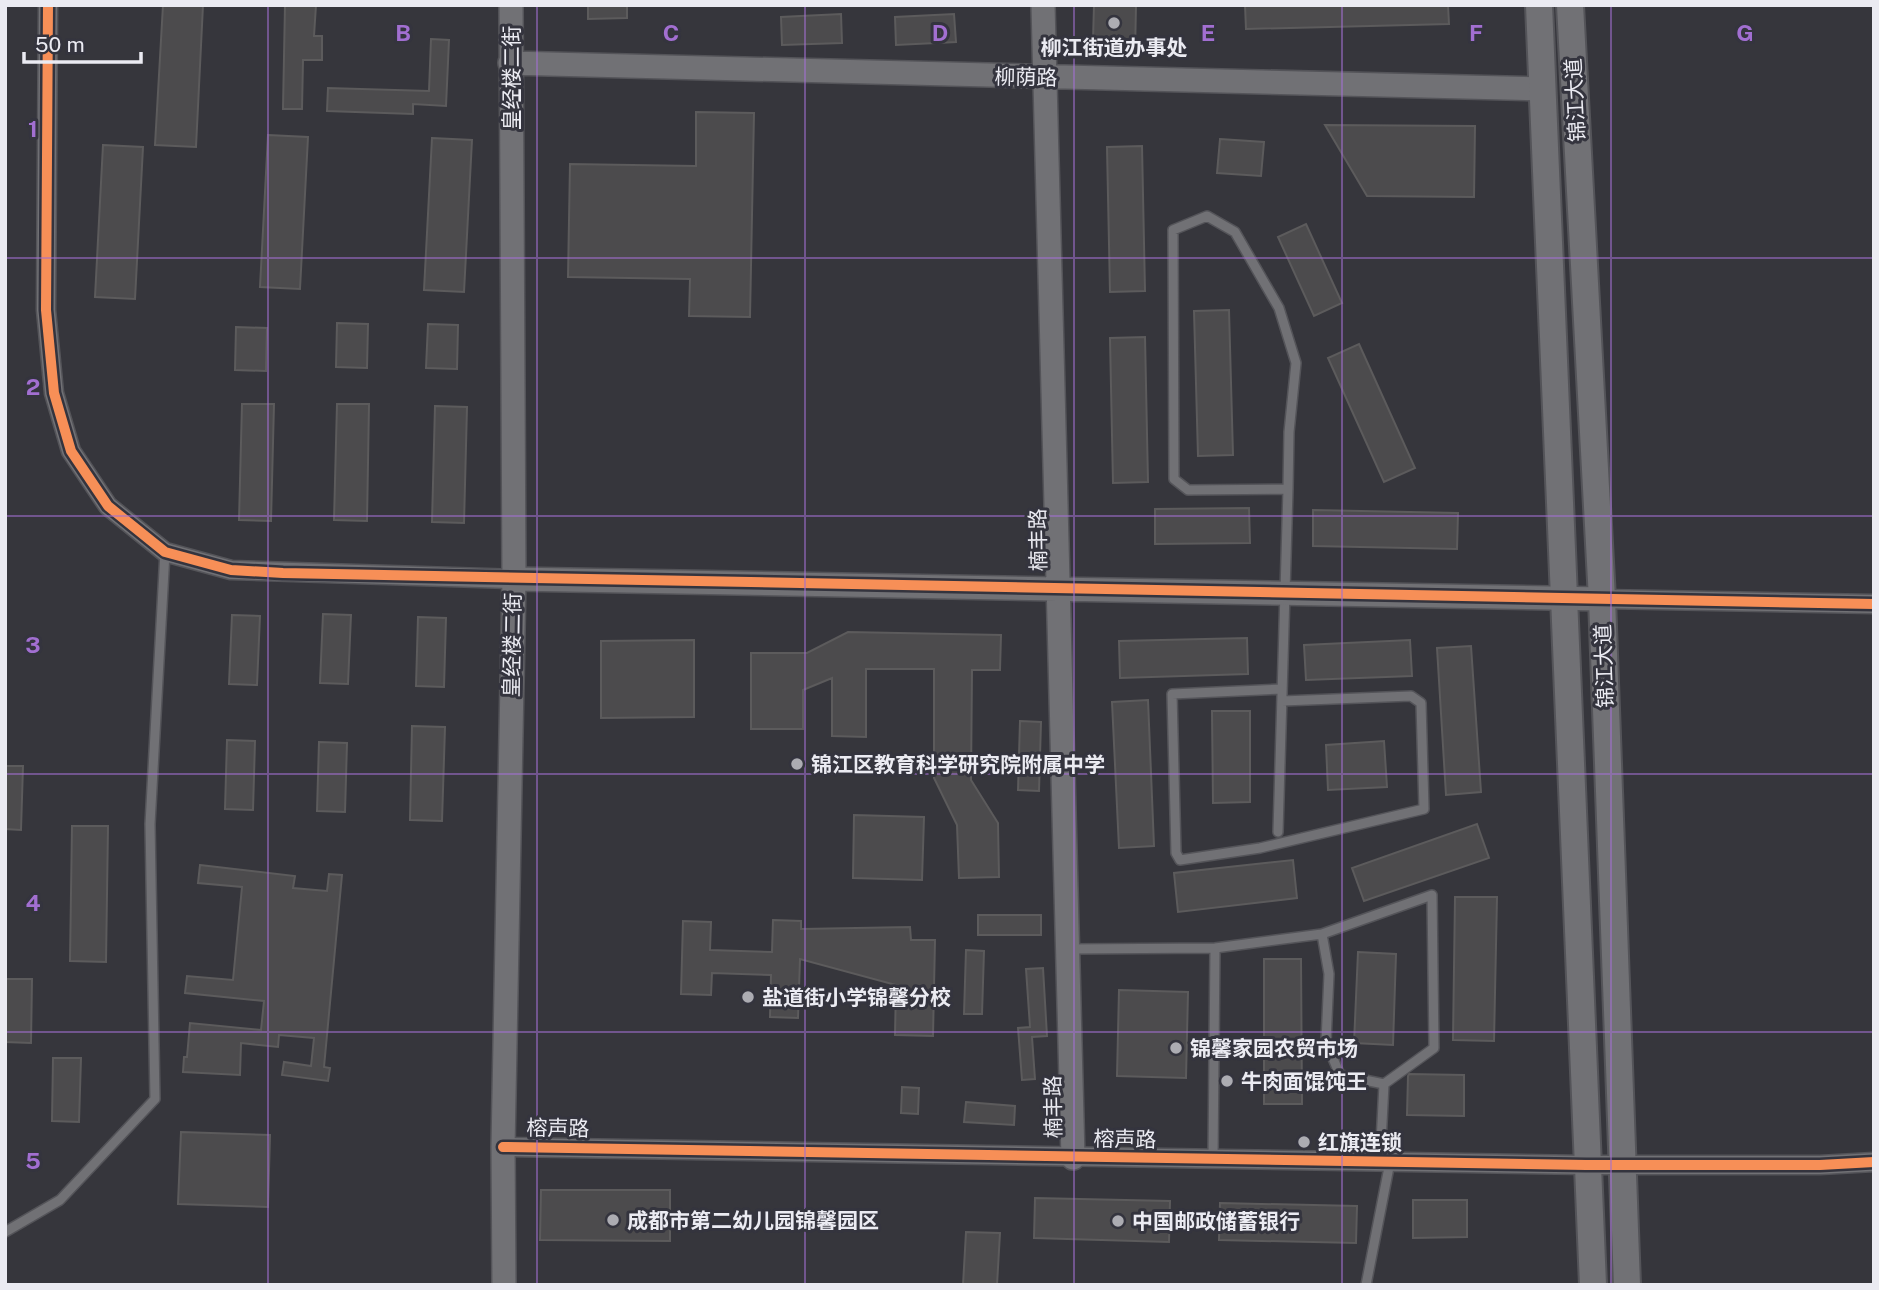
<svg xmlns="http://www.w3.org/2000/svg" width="1879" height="1290" viewBox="0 0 1879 1290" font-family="'Public Sans','Noto Sans SC',sans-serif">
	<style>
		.building { fill: #4c4b4d; stroke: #5c5b5c; stroke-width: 2 }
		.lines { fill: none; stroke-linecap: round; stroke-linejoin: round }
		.service-casing { stroke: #545459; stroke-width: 12 }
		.minor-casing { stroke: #545459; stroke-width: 21 }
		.tertiary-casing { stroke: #545459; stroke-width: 26 }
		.secondary-casing { stroke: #545459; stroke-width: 30 }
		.service { stroke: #717175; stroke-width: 9 }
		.minor { stroke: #717175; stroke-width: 18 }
		.tertiary { stroke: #717175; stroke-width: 23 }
		.secondary { stroke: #717175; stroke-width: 26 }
		.cycleway-casing { stroke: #34343e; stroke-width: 15 }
		.cycleway { stroke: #f78f57; stroke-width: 10 }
		.grid { fill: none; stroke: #a26fd1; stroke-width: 2; stroke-opacity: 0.55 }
		.poi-dot { fill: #acacb2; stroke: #34343e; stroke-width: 2.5 }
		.labels { text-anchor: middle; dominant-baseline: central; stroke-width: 6; stroke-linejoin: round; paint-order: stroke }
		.poi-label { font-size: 21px; font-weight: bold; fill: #ebebf2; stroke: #34343e; text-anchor: start }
		.street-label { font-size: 21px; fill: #ebebf2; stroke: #34343e }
		.grid-label { font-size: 23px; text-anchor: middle; font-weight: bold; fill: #a26fd1; stroke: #34343e; stroke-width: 6; stroke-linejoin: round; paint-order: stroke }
	</style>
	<rect width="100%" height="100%" fill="#36363c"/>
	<!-- building -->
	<path class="building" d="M163 5H203L196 147 155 145Z
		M285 5H316L314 36H322V60H303L302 109H283Z
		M588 5H627V18L588 19Z
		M1094 5H1136L1135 54H1108L1093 40Z
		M1245 5H1448L1449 24 1246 29Z
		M841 14 842 43 782 45 781 17Z
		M954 14 956 42 896 45 895 17Z
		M431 39 449 40 446 106 413 104V114L327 111 328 88 429 91Z
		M696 112 754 113 750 317 689 316 690 279 568 277 570 164 696 166Z
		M1325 125 1475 126 1474 197 1367 196Z
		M268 135 308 137 300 289 260 287Z
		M432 138 472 140 464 292 424 290Z
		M1220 139 1264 142 1261 176 1217 173Z
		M103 145 143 147 135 299 95 297Z
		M1142 146 1145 291 1110 292 1107 147Z
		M1306 224 1342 303 1314 316 1278 237Z
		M1229 310 1233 455 1198 456 1194 311Z
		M337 323 368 324 367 368 336 367Z
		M428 324 458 325 457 369 426 368Z
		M236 327 267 328 266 371 235 370Z
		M1145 337 1148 482 1113 483 1110 338Z
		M1359 344 1415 468 1384 482 1328 358Z
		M242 404H274L271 521 239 520Z
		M337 404H369L367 521 334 520Z
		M435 406 467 407 464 523 432 522Z
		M1249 508 1250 543 1155 544V509Z
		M1313 510 1458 513 1457 549 1313 546Z
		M323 614 351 615 348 684 320 683Z
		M232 615 260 616 257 685 229 684Z
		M418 617 446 618 444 687 416 686Z
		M848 632 1001 635 1000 670H972L971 780 998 823 999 877 959 878 957 825 934 778V669H866V737L832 736V678L803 690V729H751V653H807Z
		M1247 638 1248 674 1120 678 1119 641Z
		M694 640V717L601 718V641Z
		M1410 640 1412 676 1306 680 1304 645Z
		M1471 646 1481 792 1446 795 1437 648Z
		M1148 700 1154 846 1119 848 1112 702Z
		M1212 711H1250V802L1213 803Z
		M1020 721 1041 722 1039 791 1018 790Z
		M412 726 445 727 442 821 410 820Z
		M227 740 255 741 253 810 225 809Z
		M1384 741 1387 787 1328 790 1326 745Z
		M319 742 347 743 345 812 317 811Z
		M5 766H23L21 830 5 829Z
		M854 815 924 817 922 880 853 878Z
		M1477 824 1489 858 1364 901 1352 868Z
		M72 826H108L106 962 70 961Z
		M1293 860 1297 898 1178 912 1174 873Z
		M200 865 295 876 293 888 327 891 329 874 342 875 324 1067 330 1068 328 1081 282 1075 284 1062 311 1066 314 1038 279 1035 278 1047 241 1043 240 1075 183 1072 184 1057H187L190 1023 261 1030 264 1001 185 993 187 976 233 980 242 887 198 883Z
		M1455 897H1497L1494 1041 1453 1040Z
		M978 915H1041V935H978Z
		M773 920 801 921V929L910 927 911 940H935L933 1036 895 1035 896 985 800 959 798 1018 770 1017 771 975 712 973 711 995 681 994 683 921 711 922 710 950 772 952Z
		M966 950 984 951 982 1014H964Z
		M1358 952 1396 954 1393 1045 1354 1043Z
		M1264 959H1301L1302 1104H1264Z
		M1043 968 1047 1036 1032 1037 1035 1079 1022 1080 1018 1028 1030 1027 1026 969Z
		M5 979H32L31 1043 5 1042Z
		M1119 990 1188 992 1186 1078 1117 1076Z
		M53 1058H81L79 1122 52 1121Z
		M1409 1074 1464 1075V1116L1407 1115 1408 1076Z
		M902 1087 919 1088 918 1114 901 1113Z
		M966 1102 1015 1106 1014 1125 964 1122Z
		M181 1132 270 1135 268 1207 178 1204Z
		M541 1190H670V1241L540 1240Z
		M1035 1198 1170 1201 1169 1242 1034 1238Z
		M1413 1200H1467V1237L1413 1238Z
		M1220 1203 1357 1206 1356 1243 1219 1240Z
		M966 1232 1000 1233 997 1285H963Z"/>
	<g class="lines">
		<defs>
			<path id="service" d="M1282 701 1411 696 1421 703 1424 809 1260 848 1180 860 1176 853 1172 694 1282 689
				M1278 832 1288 489 1289 432 1296 363 1279 308 1235 232 1207 216 1173 230 1174 479 1188 490 1288 489
				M1322 934 1432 895 1434 1048 1384 1084
				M1070 949 1215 948 1322 934 1329 974 1326 1042 1340 1075 1384 1084 1380 1162
				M1213 1159 1215 948
				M5 1232 60 1200 155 1099 150 824 165 552
				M1366 1285 1390 1162"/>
			<path id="minor" d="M48 5 46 310 54 393 71 451 108 506 165 552 231 570 514 579
				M1602 599 1874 604
				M503 1147 1586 1165H1820L1874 1162"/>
			<path id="tertiary" d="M1043 5 1073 1158
				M510 63 1543 89
				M514 579 1602 599
				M504 1285 503 1147 514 579 511 5"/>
			<path id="secondary" d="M1539 5 1593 1285
				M1570 5 1602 599 1627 1285"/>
		</defs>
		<!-- service casing -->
		<use href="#service" class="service-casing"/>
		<!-- minor casing -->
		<use href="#minor" class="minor-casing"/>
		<!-- tertiary casing -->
		<use href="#tertiary" class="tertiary-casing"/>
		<!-- secondary casing -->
		<use href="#secondary" class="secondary-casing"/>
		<!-- service -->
		<use href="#service" class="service"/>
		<!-- minor -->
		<use href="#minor" class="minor"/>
		<!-- tertiary -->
		<use href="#tertiary" class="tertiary"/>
		<!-- secondary -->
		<use href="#secondary" class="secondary"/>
		<defs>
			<path id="cycleway" d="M48 5 46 310 54 393 71 451 108 506 165 552 231 570 283 573 1874 604
				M503 1147 1586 1165H1820L1874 1162"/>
		</defs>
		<!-- cycleway casing -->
		<use href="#cycleway" class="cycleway-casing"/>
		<!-- cycleway -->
		<use href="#cycleway" class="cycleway"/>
	</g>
	<!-- grid -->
	<path class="grid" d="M268 5V1285M537 5V1285M805 5V1285M1074 5V1285M1342 5V1285M1611 5V1285M5 258H1874M5 516H1874M5 774H1874M5 1032H1874"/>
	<!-- markers -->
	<g class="poi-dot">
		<circle cx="1114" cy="23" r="7"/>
		<circle cx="797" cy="764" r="7"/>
		<circle cx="748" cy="997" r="7"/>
		<circle cx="1176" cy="1048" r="7"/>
		<circle cx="1227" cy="1081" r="7"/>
		<circle cx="1304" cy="1142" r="7"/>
		<circle cx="613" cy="1220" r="7"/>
		<circle cx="1118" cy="1221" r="7"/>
	</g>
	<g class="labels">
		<!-- poi labels -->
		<g class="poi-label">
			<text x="1114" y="47" text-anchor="middle">柳江街道办事处</text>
			<text x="811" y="764">锦江区教育科学研究院附属中学</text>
			<text x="762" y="997">盐道街小学锦馨分校</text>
			<text x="1190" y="1048">锦馨家园农贸市场</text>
			<text x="1241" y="1081">牛肉面馄饨王</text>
			<text x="1318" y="1142">红旗连锁</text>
			<text x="627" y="1220">成都市第二幼儿园锦馨园区</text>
			<text x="1132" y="1221">中国邮政储蓄银行</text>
		</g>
		<!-- street labels -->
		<g class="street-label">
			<text transform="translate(1026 77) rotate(1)">柳荫路</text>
			<text transform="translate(511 78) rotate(-90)">皇经楼二街</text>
			<text transform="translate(1575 100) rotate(-93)">锦江大道</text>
			<text transform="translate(1038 540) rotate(-91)">楠丰路</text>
			<text transform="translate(512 645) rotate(-89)">皇经楼二街</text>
			<text transform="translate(1604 666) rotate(-92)">锦江大道</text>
			<text transform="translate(1053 1107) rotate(-91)">楠丰路</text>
			<text transform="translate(558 1128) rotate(1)">榕声路</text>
			<text transform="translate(1125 1139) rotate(1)">榕声路</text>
		</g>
	</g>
	<g class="grid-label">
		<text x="403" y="41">B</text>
		<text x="671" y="41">C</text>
		<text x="940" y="41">D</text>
		<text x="1208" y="41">E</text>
		<text x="1476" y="41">F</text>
		<text x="1745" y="41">G</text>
		<text x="33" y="137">1</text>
		<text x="33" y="395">2</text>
		<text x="33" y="653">3</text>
		<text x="33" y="911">4</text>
		<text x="33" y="1169">5</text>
	</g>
	<!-- border -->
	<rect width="1879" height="1290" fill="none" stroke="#ebebf2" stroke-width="14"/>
	<!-- scale -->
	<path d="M24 52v10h117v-10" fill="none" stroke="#ebebf2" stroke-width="3.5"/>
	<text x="35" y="52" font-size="21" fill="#ebebf2" stroke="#34343e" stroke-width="5" paint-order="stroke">50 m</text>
</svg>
